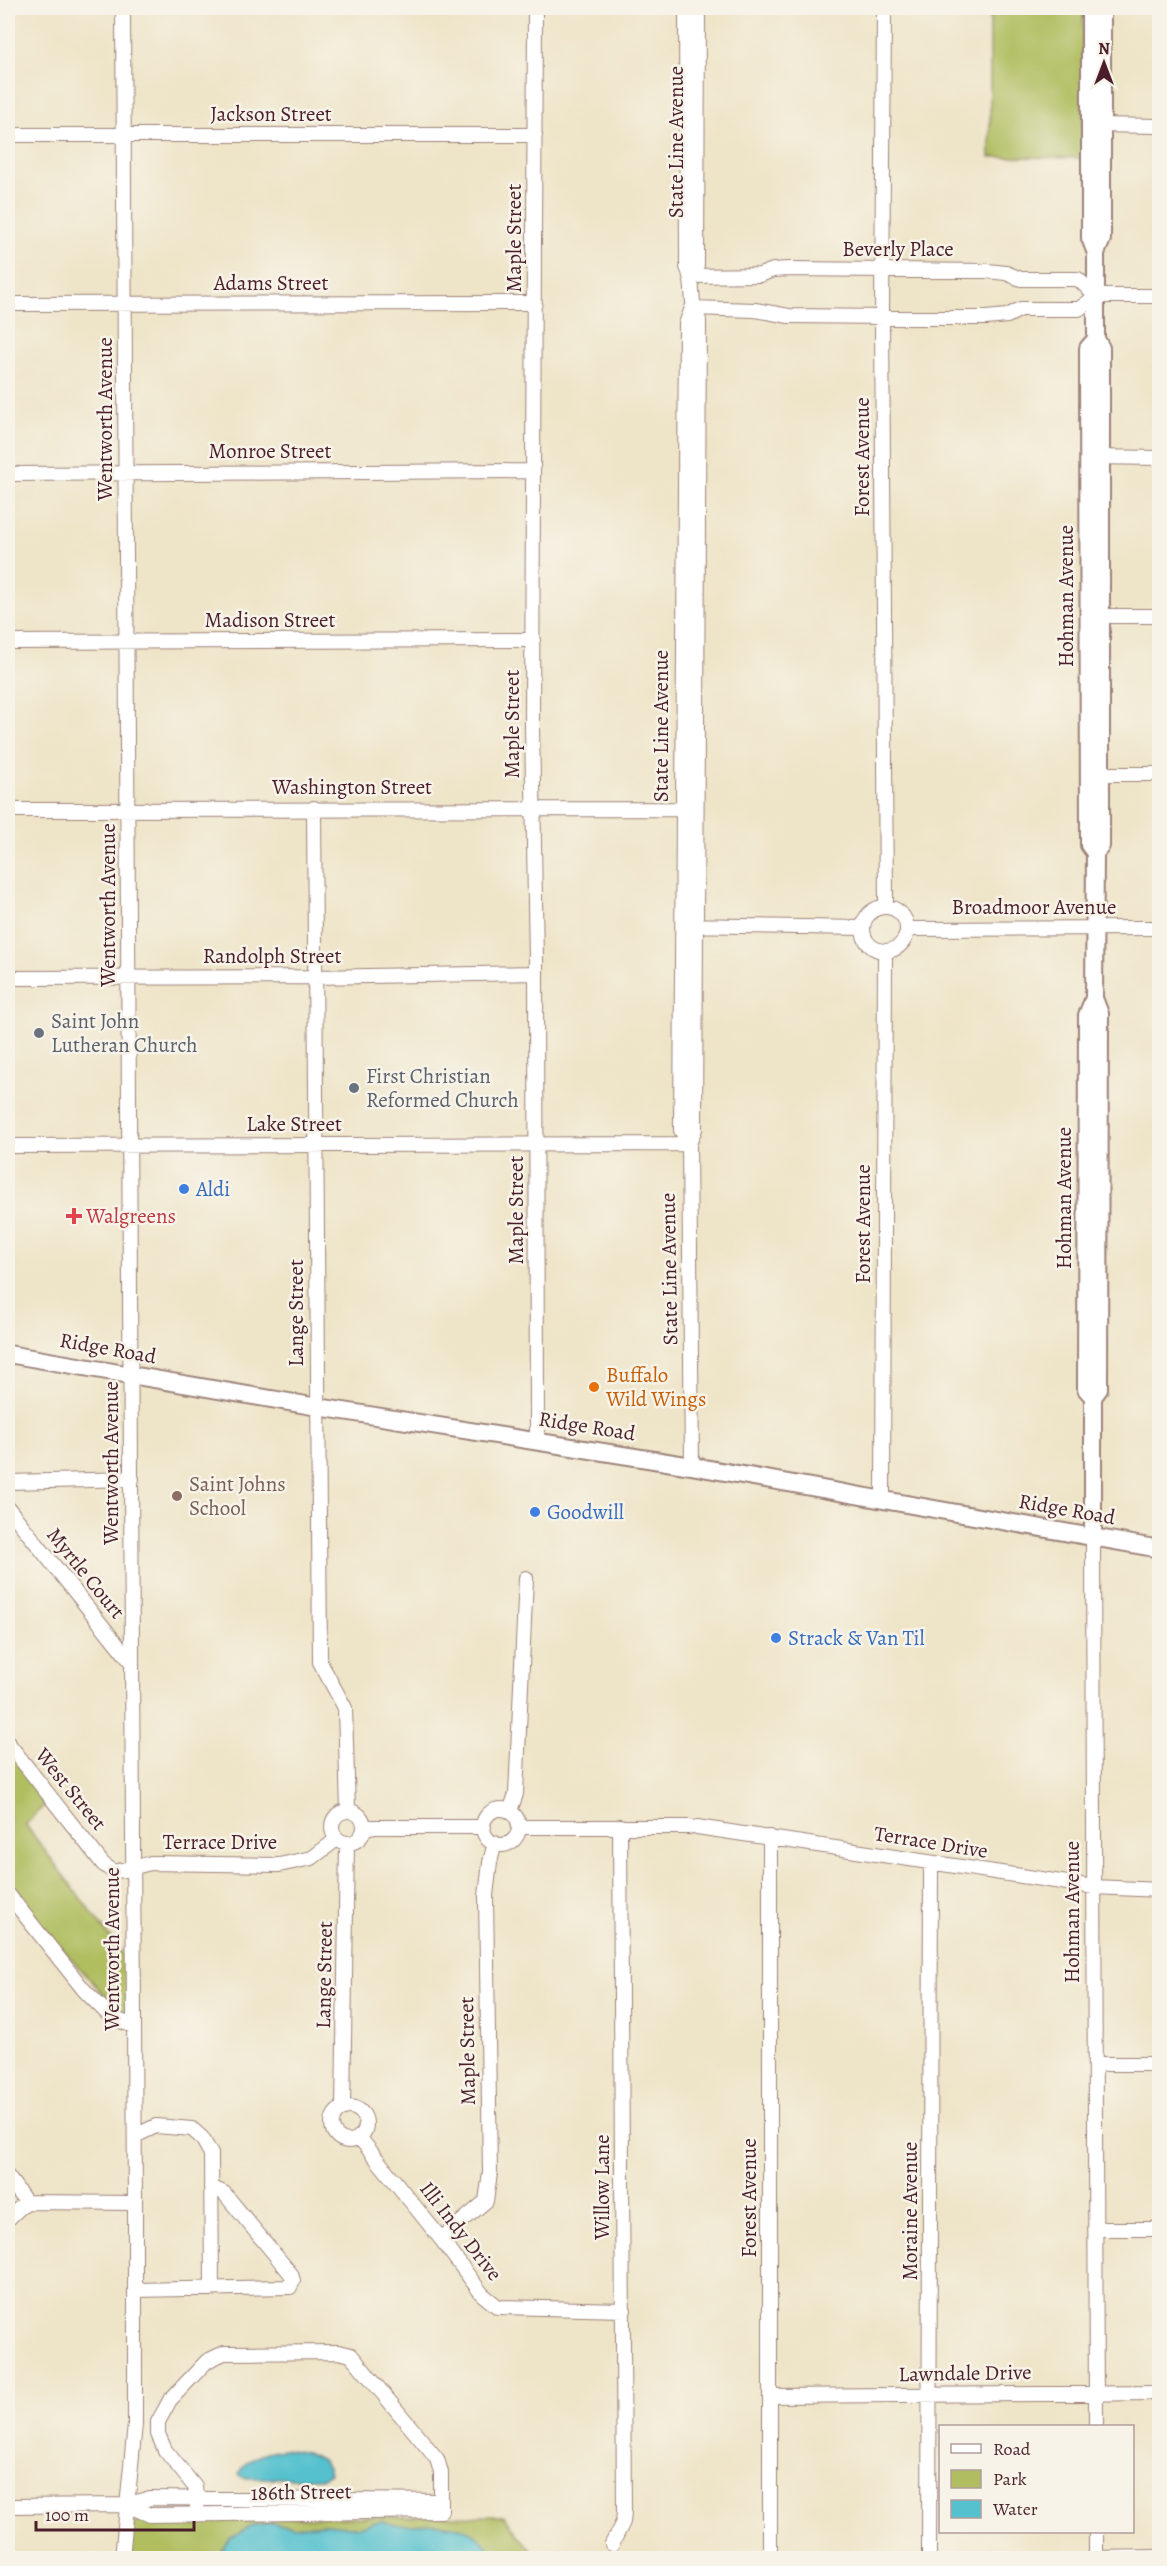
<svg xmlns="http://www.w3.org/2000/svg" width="1167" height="2566" viewBox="0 0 1167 2566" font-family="Alegreya,serif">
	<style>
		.green { fill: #b0be61; stroke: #7d6e46; stroke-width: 1.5 }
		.water { fill: #55c1ce; stroke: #50707c; stroke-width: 1.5 }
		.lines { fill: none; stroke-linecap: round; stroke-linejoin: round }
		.minor-casing { stroke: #9c8279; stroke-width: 16 }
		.major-casing { stroke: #9c8279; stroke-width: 20 }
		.minor { stroke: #fff; stroke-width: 14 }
		.major { stroke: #fff; stroke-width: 16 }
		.worship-dot { fill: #6b7280; stroke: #f7f3e8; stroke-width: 2 }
		.shop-dot { fill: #3f7fe0; stroke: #f7f3e8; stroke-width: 2 }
		.health-dot { fill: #e0444e; stroke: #f7f3e8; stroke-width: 2 }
		.food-dot { fill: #e8710a; stroke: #f7f3e8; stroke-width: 2 }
		.education-dot { fill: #8d6e63; stroke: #f7f3e8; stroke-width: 2 }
		.labels { text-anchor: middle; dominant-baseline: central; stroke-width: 5; stroke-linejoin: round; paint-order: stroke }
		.street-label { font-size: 21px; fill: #4a1f2b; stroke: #f7f3e8 }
		.worship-label { font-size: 21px; fill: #5b616d; stroke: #f7f3e8; text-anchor: start }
		.shop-label { font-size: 21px; fill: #366cbe; stroke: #f7f3e8; text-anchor: start }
		.health-label { font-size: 21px; fill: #be3a42; stroke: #f7f3e8; text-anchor: start }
		.food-label { font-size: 21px; fill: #c56008; stroke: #f7f3e8; text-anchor: start }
		.education-label { font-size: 21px; fill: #785e54; stroke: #f7f3e8; text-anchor: start }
	</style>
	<rect width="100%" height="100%" fill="#f7f3e8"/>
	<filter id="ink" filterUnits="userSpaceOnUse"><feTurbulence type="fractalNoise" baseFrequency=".0167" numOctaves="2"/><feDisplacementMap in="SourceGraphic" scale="12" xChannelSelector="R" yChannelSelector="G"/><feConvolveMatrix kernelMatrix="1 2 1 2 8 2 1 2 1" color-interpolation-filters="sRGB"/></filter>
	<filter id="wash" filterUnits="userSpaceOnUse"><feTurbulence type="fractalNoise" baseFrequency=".008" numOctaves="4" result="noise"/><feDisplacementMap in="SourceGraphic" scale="24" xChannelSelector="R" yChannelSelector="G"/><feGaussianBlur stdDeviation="1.35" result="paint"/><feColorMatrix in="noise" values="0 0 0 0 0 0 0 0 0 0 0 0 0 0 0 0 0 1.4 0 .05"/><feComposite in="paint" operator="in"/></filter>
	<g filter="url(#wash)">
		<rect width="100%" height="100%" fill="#eee4c7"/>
		<!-- green -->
		<path class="green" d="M990 11H1083V158L990 157Z
			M8 1743 51 1799 25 1824 133 1968V2026L8 1890Z
			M504 2516 537 2558H131V2534L135 2523 149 2519Z"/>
		<!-- water -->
		<path class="water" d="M284 2449C301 2452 326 2454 330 2474L322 2478H244L239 2474C247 2456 266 2451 284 2449Z
			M383 2521C391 2526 401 2525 410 2525 444 2524 480 2522 493 2558H217L231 2538 251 2526 272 2523 293 2527 324 2524 360 2527 373 2522Z"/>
	</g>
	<g filter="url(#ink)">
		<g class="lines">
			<defs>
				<path id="minor" d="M535 8 532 724 536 961 537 1441
					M686 8 687 267C696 285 688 301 699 320L695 1129 689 1144 692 1466
					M884 8 882 318 886 906
					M1092 125 1160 126
					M8 135H535
					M692 276 760 275 773 270 789 269 987 271 1006 273 1021 279H1078L1096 296
					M692 276 697 265 698 8
					M8 304 535 303
					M692 308 755 310 789 316 986 318 1007 316 1021 309H1079L1096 296H1160
					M1090 457 1160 458
					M8 474 533 471
					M1093 616H1160
					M8 642 533 640
					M1091 774H1160
					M314 808 320 1662 345 1708 348 1811
					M8 810 689 809
					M863 929a22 22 0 1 1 44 0a22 22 0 1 1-44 0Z
					M687 925 863 928
					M908 929 1160 928
					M8 978 315 977 536 973
					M689 1144 681 1130 686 324 692 308
					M8 1146 689 1144
					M8 1482 132 1479
					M883 1498 885 951
					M8 1508 132 1663
					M1093 1537 1096 2426
					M8 1743 103 1864 114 1872 151 1863 279 1865 312 1858 337 1839
					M483 1827a18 18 0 1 1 36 0a18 18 0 1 1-36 0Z
					M510 1811 516 1794 526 1578
					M332 1827a16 16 0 1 1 32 0a16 16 0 1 1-32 0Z
					M364 1827H484
					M519 1827H689
					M697 1827 1094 1887 1160 1890
					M770 1837V2558
					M8 1894 84 1990 111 2017 133 2026
					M1095 2064H1160
					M332 2124a17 17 0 1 1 34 0a17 17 0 1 1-34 0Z
					M343 2108 347 1843
					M135 2136 156 2126 192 2129 202 2138 211 2154 212 2289
					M359 2137 441 2239 482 2294 498 2307 624 2310
					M8 2177 26 2202
					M26 2202 135 2203
					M8 2219 26 2202
					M1095 2229H1160
					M441 2239 486 2201 490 2173 486 1896 490 1862 495 1843
					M135 2290 290 2287 293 2281 291 2274 224 2193 211 2187
					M770 2396 1160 2393
					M127 2505 150 2515 441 2511V2472L437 2459 351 2355 339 2352 224 2353 207 2361 170 2400 158 2422V2434L165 2450 195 2487 198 2514
					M8 2506 127 2505 150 2498 441 2501
					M1096 2532V2558
					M612 2544 623 2522 624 2512 620 1826
					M122 2558 135 2424V2203L123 8
					M929 2558 931 1864
					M1096 2558 1160 2557"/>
				<path id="major" d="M1090 8V238L1096 253V339L1101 348V846L1095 853 1094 998 1100 1014 1099 1389 1093 1397V1537
					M1096 253 1102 239V8
					M1095 853 1089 845 1088 348 1096 339
					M8 1354 318 1407 692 1466 1160 1549
					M1093 1397 1086 1389 1087 1015 1094 998"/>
			</defs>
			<!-- minor casing -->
			<use href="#minor" class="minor-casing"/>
			<!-- major casing -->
			<use href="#major" class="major-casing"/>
			<!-- minor -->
			<use href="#minor" class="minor"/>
			<!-- major -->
			<use href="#major" class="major"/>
		</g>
	</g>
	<!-- markers -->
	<g class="worship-dot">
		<circle cx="39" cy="1033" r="6"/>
		<circle cx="354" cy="1088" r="6"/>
	</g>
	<g class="shop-dot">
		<circle cx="184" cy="1189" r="6"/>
		<circle cx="535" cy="1512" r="6"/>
		<circle cx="776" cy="1638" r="6"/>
	</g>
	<path class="health-dot" d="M71 1207h6v6h6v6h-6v6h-6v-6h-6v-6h6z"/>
	<circle class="food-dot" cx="594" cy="1387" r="6"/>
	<circle class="education-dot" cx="177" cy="1496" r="6"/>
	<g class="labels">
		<!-- street labels -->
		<g class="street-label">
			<text x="271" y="114">Jackson Street</text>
			<text transform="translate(676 142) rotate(-90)">State Line Avenue</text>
			<text transform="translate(514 238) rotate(-90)">Maple Street</text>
			<text x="898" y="249">Beverly Place</text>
			<text x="271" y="283">Adams Street</text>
			<text transform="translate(105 419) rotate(-90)">Wentworth Avenue</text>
			<text x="270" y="451">Monroe Street</text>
			<text transform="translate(862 457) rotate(-90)">Forest Avenue</text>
			<text transform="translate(1066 596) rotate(-90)">Hohman Avenue</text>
			<text x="270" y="620">Madison Street</text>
			<text transform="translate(512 724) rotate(-90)">Maple Street</text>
			<text transform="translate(661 726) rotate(-90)">State Line Avenue</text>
			<text x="352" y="787">Washington Street</text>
			<text transform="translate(108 905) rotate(-90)">Wentworth Avenue</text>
			<text x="1034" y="907">Broadmoor Avenue</text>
			<text x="272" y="956">Randolph Street</text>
			<text x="294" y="1124">Lake Street</text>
			<text transform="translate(1064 1198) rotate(-90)">Hohman Avenue</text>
			<text transform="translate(516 1210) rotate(-90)">Maple Street</text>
			<text transform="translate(863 1224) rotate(-90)">Forest Avenue</text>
			<text transform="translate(669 1269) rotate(-91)">State Line Avenue</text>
			<text transform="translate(296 1313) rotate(-90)">Lange Street</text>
			<text transform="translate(108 1348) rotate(10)">Ridge Road</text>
			<text transform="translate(587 1426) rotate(9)">Ridge Road</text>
			<text transform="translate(111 1463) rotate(-90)">Wentworth Avenue</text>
			<text transform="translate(1067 1509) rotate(10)">Ridge Road</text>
			<text transform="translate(86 1573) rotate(51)">Myrtle Court</text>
			<text transform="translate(71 1789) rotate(51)">West Street</text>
			<text x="220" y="1842">Terrace Drive</text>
			<text transform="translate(931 1842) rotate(9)">Terrace Drive</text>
			<text transform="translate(1072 1912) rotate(-90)">Hohman Avenue</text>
			<text transform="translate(112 1949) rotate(-90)">Wentworth Avenue</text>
			<text transform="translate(324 1975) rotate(-89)">Lange Street</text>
			<text transform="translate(467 2051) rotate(-91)">Maple Street</text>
			<text transform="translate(602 2187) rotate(-90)">Willow Lane</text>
			<text transform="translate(749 2198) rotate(-90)">Forest Avenue</text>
			<text transform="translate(910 2211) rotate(-90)">Moraine Avenue</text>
			<text transform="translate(461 2231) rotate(52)">Illi Indy Drive</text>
			<text transform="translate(965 2373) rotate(-1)">Lawndale Drive</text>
			<text transform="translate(301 2492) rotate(-1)">186th Street</text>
		</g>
		<!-- worship labels -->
		<g class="worship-label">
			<text x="51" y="1021">Saint John<tspan x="51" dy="24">Lutheran Church</tspan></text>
			<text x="366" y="1076">First Christian<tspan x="366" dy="24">Reformed Church</tspan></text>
		</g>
		<!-- shop labels -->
		<g class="shop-label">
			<text x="196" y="1189">Aldi</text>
			<text x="547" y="1512">Goodwill</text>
			<text x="788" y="1638">Strack &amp; Van Til</text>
		</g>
		<!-- health labels -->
		<g class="health-label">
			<text x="86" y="1216">Walgreens</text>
		</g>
		<!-- food labels -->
		<g class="food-label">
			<text x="606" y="1375">Buffalo<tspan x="606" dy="24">Wild Wings</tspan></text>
		</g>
		<!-- education labels -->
		<g class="education-label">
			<text x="189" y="1484">Saint Johns<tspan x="189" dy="24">School</tspan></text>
		</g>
	</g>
	<!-- margin -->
	<rect width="1167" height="2566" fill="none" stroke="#f7f3e8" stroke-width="30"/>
	<!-- legend -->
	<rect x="939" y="2425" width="195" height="108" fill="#f7f3e8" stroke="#b29e9c" stroke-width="1.5"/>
	<rect x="951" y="2444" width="30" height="9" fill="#ffffff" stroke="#b29e9c" stroke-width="1.5"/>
	<text x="993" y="2455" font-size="18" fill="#4a1f2b">Road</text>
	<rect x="951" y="2470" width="30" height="18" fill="#b0be61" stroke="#b29e9c" stroke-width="1.5"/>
	<text x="993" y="2485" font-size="18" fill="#4a1f2b">Park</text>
	<rect x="951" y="2500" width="30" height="18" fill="#55c1ce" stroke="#b29e9c" stroke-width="1.5"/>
	<text x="993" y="2515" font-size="18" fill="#4a1f2b">Water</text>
	<!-- north arrow -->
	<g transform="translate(1104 63)" stroke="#f7f3e8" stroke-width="4.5" paint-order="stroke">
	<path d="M0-4.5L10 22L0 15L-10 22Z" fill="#4a1f2b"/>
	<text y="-9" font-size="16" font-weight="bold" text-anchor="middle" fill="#4a1f2b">N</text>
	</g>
	<!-- scale -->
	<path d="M36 2521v9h158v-9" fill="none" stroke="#4a1f2b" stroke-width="3"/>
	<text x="45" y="2521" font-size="18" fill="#4a1f2b" stroke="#f7f3e8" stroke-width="4.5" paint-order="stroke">100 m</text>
</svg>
